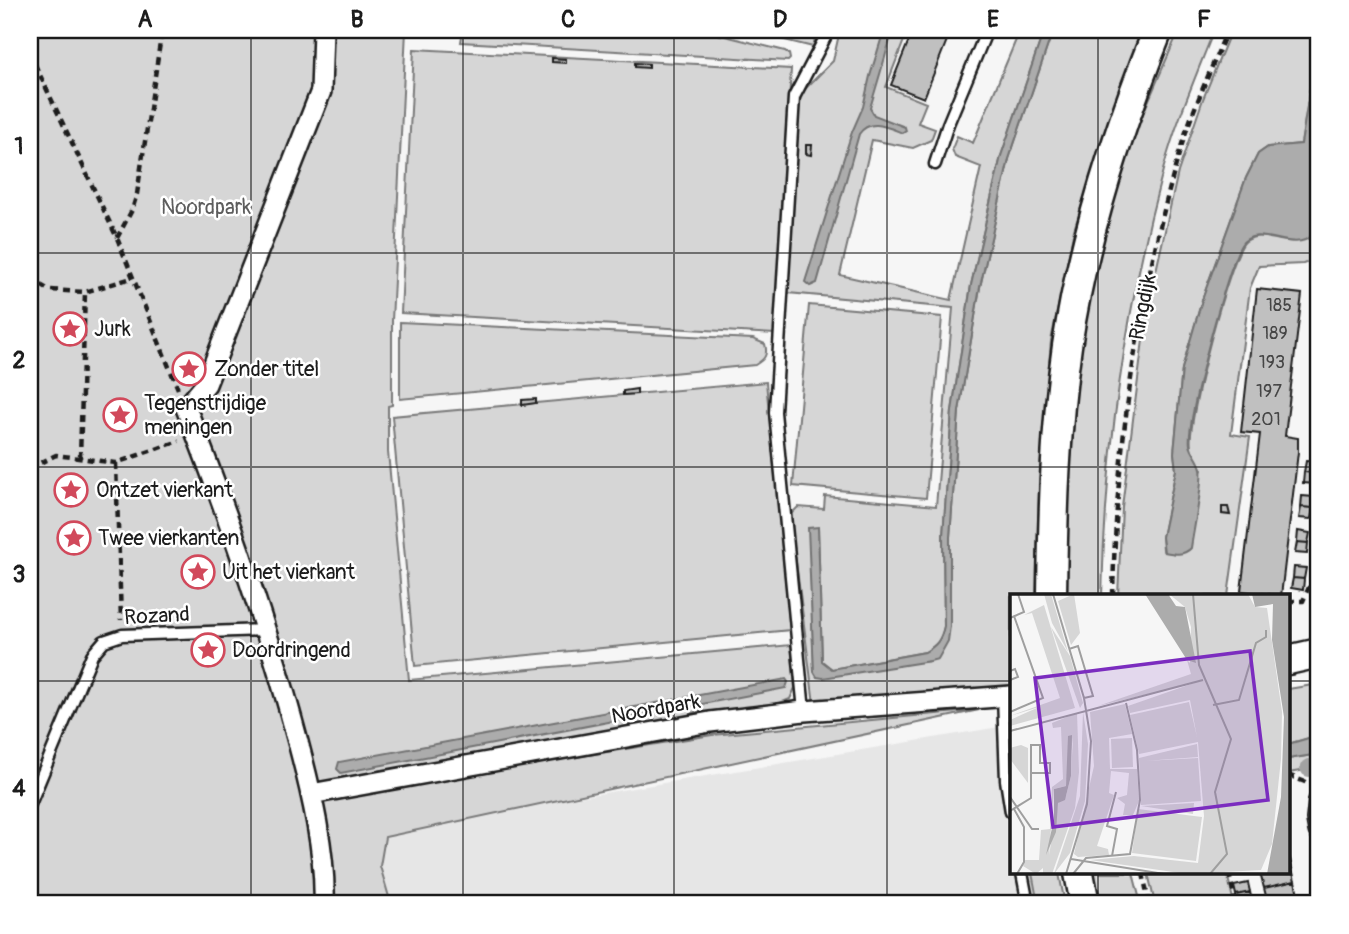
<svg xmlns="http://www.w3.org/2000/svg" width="1349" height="934" viewBox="0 0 1349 934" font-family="Pangolin,sans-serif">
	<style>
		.built { fill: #e6e6e6 }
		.green { fill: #d6d6d6; stroke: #797979; stroke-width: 2 }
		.water { fill: #acacac; stroke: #727272; stroke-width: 2 }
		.building { fill: #c0c0c0; stroke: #1c1c1c; stroke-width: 2 }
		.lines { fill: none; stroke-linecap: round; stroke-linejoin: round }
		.lane-casing { stroke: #1c1c1c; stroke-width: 15 }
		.street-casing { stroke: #1c1c1c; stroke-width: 24 }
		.secondary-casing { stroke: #1c1c1c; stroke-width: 33 }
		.path { stroke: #1c1c1c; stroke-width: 4.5; stroke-dasharray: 7 5; stroke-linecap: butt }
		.lane { stroke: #fff; stroke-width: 10 }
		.street { stroke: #fff; stroke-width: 19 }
		.secondary { stroke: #fff; stroke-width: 28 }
		.tree { fill: #a2a2a2 }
		.grid { fill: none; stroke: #1c1c1c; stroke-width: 2; stroke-opacity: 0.55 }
		.labels { text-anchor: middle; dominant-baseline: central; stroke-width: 5; stroke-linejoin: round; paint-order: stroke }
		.number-label { font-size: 18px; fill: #454545 }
		.park-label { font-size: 21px; fill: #5d5d5d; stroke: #fff }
		.street-label { font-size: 21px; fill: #1c1c1c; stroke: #fff }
		.poi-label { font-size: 21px; fill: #1c1c1c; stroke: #fff; text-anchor: start }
		.inset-road { fill: none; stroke: #9f9f9f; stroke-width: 2 }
		.view { fill: #7b2cbf; fill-opacity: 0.15; stroke: #7b2cbf; stroke-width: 3.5 }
		.inset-edge { fill: none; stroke: #1c1c1c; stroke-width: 3.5 }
		.neatline { fill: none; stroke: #1c1c1c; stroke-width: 2.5 }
		.grid-label { font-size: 23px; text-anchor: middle; font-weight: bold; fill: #1c1c1c }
	</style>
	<rect width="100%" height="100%" fill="#f6f6f6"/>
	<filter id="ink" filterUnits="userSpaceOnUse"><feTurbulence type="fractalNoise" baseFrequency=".0143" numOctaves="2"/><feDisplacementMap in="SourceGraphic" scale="14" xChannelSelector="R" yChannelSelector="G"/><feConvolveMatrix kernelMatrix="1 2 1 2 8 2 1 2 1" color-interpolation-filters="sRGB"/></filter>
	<g filter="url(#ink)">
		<!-- built -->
		<path class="built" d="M1011 725V873H1049L1055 904H362L352 835Z"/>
		<!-- green -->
		<path class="green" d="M30 30H406L392 321V405L388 406V452L409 680 791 645 795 688 790 699 767 708 695 712 676 720 372 790 712 735 979 710 385 837 380 866 391 904H370L359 897 344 900 341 904H30Z
			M463 30H701L785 51 789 54 790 59 788 61 461 42Z
			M744 30H817L813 47Z
			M840 30H908L886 87 926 103 918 123 935 129 931 140 913 148 872 140 840 275 951 300 981 167 955 157 952 149 957 136 973 143 1020 30H1044L1001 156 971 285 952 411 943 536 944 627C941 640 937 645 925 652L832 669 822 662 818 528H809L814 671 930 661 950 627V537L959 411 980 287 1009 159 1053 30H1147L1108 122 1074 230 1051 341 1039 483 1036 596H1011V687L814 704 790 515 798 507 824 509 825 496 936 506 953 308 788 293 799 95 833 61Z
			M1179 30H1214C1196 76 1176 122 1163 170 1126 308 1105 453 1102 596H1066L1069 485 1080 345 1102 237 1135 132Z
			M1231 30H1319V32L1301 144 1268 147 1258 154 1246 178 1202 300 1182 369 1174 453 1176 470 1162 537 1163 549 1202 470C1198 462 1192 454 1191 446 1186 425 1231 250 1246 241 1266 227 1284 252 1312 236L1319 195V258L1303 264 1259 266 1250 288 1231 434 1250 437 1228 596H1118L1122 507 1146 316 1178 172 1203 99Z
			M414 49 791 69 775 334 401 313Z
			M809 305 942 317 926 498 793 486Z
			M400 322 753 339 765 344C768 355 765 359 755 365L400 399Z
			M766 382 790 630 415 666 392 416Z
			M1319 684V735L1288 744V689Z
			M1319 754V768L1288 773V759Z
			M1032 873H1059L1065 904H1038Z
			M1092 873H1133L1141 904H1097Z
			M1148 873H1227L1234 904H1155Z"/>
		<!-- water -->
		<path class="water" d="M884 30H893L870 108 874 115 905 127 906 131 903 133C887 127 870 118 859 134L817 283 810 286 805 282 852 132 863 107 870 76Z
			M1044 30H1053L1009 159 980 287 959 411 950 537V626L948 641 938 659 930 661 823 678 817 677 814 672 808 528 818 527 822 661 832 669 925 652C937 645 941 640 944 626L943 536 952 411 971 285 1001 156Z
			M1319 32C1319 71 1319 110 1319 149 1319 175 1321 202 1315 228 1314 234 1311 237 1305 240 1287 248 1254 224 1241 245 1227 268 1186 422 1190 445 1192 453 1200 461 1201 469 1204 481 1193 532 1191 548 1184 556 1174 554 1164 552L1162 537 1176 470 1174 453 1182 369 1202 300 1246 178 1258 154 1268 147 1301 144Z
			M786 679 788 682 786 688 341 773 337 769 339 762Z
			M1319 735V754L1288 759V744Z"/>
		<!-- building -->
		<path class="building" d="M913 30H951L924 98 891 85Z
			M552 58 566 59V63L552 62Z
			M635 63 649 64V68L635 67Z
			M806 145H812L811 155 806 154Z
			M1257 289 1302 294 1285 436 1298 438V452L1281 596 1241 591 1260 434 1241 432Z
			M637 389V394L623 395V391Z
			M536 399V403L522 405V400Z
			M1306 461 1317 462 1316 473 1304 472Z
			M1304 472 1316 473 1315 484 1303 483Z
			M1302 496 1314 497 1313 508 1301 507Z
			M1222 507H1228L1230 515 1222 514Z
			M1301 507 1313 508 1311 519 1299 518Z
			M1298 531 1310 533 1308 543 1297 542Z
			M1297 542 1308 543 1307 554 1295 553Z
			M1294 567 1306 568 1304 579 1293 578Z
			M1293 578 1304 579 1303 590 1291 588Z
			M1290 859 1295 881 1264 888 1260 873H1288V860Z
			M1295 881 1300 903 1268 904 1264 888Z
			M1248 883 1250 892 1236 895 1234 886Z
			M1250 892 1252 901 1238 904 1236 895Z"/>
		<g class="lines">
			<defs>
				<path id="lane" d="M935 164 948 124 987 30
					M1003 696 1006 780
					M804 711 775 412 794 97 829 30
					M1011 779 1006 780 1011 812
					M30 804 92 655 104 641 122 635 266 630
					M1022 873 1028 904"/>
				<path id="street" d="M323 30 321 91 206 384 186 408C229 517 268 628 298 742 311 791 326 853 324 904
					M311 794 710 722 804 711 1011 696
					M1319 801 1317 819 1319 830"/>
				<path id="secondary" d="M1052 596C1053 513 1055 429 1067 346 1083 237 1117 132 1158 30
					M1288 660 1319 653
					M1079 873 1085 904"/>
			</defs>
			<!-- lane casing -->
			<use href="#lane" class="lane-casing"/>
			<!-- street casing -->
			<use href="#street" class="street-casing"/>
			<!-- secondary casing -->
			<use href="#secondary" class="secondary-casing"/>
			<!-- path -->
			<path class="path" d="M30 54 117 238 178 389
				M117 238 132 210 137 194 162 30
				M30 279 49 290 85 292 132 278
				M80 458 85 292
				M116 463 121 620
				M30 468 56 455 116 463 179 441
				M1319 511 1312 580 1319 586
				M1113 596C1116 447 1138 298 1179 154 1191 112 1211 71 1227 30
				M1288 601H1303L1312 580
				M1288 775 1310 784
				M1143 873 1149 904
				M1229 873 1236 904"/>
			<!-- lane -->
			<use href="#lane" class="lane"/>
			<!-- street -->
			<use href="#street" class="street"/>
			<!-- secondary -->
			<use href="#secondary" class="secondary"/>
		</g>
		<!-- trees -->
		<circle class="tree" cx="1309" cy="768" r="9"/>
	</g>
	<!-- grid -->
	<path class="grid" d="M251 30V904M463 30V904M674 30V904M887 30V904M1098 30V596M30 253H1319M30 467H1319M30 681H1011M1288 681H1319M1098 873V904"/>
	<!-- icons -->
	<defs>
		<symbol id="sight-ring" viewBox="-11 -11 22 22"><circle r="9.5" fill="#fff" stroke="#d1495b" stroke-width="1.5"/><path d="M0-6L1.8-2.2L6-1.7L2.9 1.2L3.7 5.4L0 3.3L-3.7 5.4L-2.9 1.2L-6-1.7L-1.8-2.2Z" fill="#d1495b"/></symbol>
	</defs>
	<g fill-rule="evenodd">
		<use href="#sight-ring" x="51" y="310" width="38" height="38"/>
		<use href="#sight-ring" x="170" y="350" width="38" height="38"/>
		<use href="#sight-ring" x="101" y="396" width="38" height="38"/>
		<use href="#sight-ring" x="52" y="471" width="38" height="38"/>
		<use href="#sight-ring" x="55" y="519" width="38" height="38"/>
		<use href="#sight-ring" x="179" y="553" width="38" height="38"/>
		<use href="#sight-ring" x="189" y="631" width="38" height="38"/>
	</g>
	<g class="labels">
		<!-- number labels -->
		<g class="number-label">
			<text x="1279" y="305">185</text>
			<text x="1275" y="333">189</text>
			<text x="1272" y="362">193</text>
			<text x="1269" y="391">197</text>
			<text x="1266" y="419">201</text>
		</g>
		<!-- park labels -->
		<g class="park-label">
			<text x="206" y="207">Noordpark</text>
		</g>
		<!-- street labels -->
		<g class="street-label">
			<text transform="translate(1143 307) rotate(-79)">Ringdijk</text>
			<text transform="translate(157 616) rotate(-3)">Rozand</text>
			<text transform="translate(656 709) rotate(-10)">Noordpark</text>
		</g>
		<!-- poi labels -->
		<g class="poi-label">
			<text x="94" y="329">Jurk</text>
			<text x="214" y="369">Zonder titel</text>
			<text x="144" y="403">Tegenstrijdige<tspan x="144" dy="24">meningen</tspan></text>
			<text x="96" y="490">Ontzet vierkant</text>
			<text x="98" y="538">Twee vierkanten</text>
			<text x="222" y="572">Uit het vierkant</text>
			<text x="232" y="650">Doordringend</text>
		</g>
	</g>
	<!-- overview -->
	<g transform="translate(1010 594)">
		<rect width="280" height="280" fill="#f6f6f6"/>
		<path d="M34 0H41L58 58 42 29ZM64 0 70 39 61 51 48 7ZM159 0H238L245 13 257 14 272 118 271 165 262 250 251 276 177 280 80 266 124 262 188 269 194 222 188 148 129 160 120 121 179 108 187 143 180 106 120 119 118 112 184 89 88 112 181 80 177 66 180 69 181 33 175 13ZM34 11 65 114 0 132V126L29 113 0 122 50 104 22 19 14 21ZM41 33 60 62 73 109 70 114ZM115 110 122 140 99 144 100 175H127L129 207 123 221H113L115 210 107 204 117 201 119 179 101 177 99 199 104 201 87 252 98 255 99 261 68 263 64 260 84 172 80 118ZM73 118 78 150 75 207 60 259 44 280 70 202ZM67 119 69 178 65 214 42 280H33V274L26 280 13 272 15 266H29L31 236 40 235 42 193 53 185 51 133 43 134 42 129ZM63 143 61 182 56 202 48 209 39 261 44 195 56 192ZM122 144 123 173 102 174 101 145ZM187 150 188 163 135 167 188 164 191 207 131 211 129 164ZM11 151 18 154V189L0 165V154ZM184 209 183 220 131 212ZM128 215 192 223 186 267 122 259Z" fill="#d6d6d6" fill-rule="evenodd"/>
		<path d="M135 0H158L166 12 175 13 186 69 177 66ZM242 0H280V280H257L271 203 274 123 262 46 263 10 245 13ZM62 141 61 182 55 206 48 209 46 238 36 261 44 225V195L56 192 58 142Z" fill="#acacac"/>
		<path class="inset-road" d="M43 0 74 104 81 147 77 210 56 280M183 0 189 71 221 145 205 198 217 260 200 280M0 24 14 18 8 0M59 55 68 52 83 102 74 104M0 77 5 75 8 83 0 86M203 111 229 106 246 49 256 43V36M0 118 33 104 4 22M0 137 193 86M0 203 22 235H29M4 215 14 233V268L7 280M0 217 21 204V151H30V169H40V179H21M102 262 107 235 97 232 106 198M61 265 154 280M63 280 76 264 120 260 130 206 127 156 116 109"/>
		<path class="view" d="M240 57 258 206 43 233 25 84Z"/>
		<rect width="280" height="280" class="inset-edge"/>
	</g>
	<!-- margin -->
	<rect width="1349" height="934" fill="none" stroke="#fff" stroke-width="77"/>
	<rect x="38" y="38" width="1272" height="857" class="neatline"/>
	<g class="grid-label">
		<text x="145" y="27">A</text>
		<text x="357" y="27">B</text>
		<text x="568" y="27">C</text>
		<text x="780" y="27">D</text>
		<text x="993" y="27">E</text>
		<text x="1204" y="27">F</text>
		<text x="19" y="154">1</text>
		<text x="19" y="368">2</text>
		<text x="19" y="582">3</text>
		<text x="19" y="796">4</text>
	</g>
</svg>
